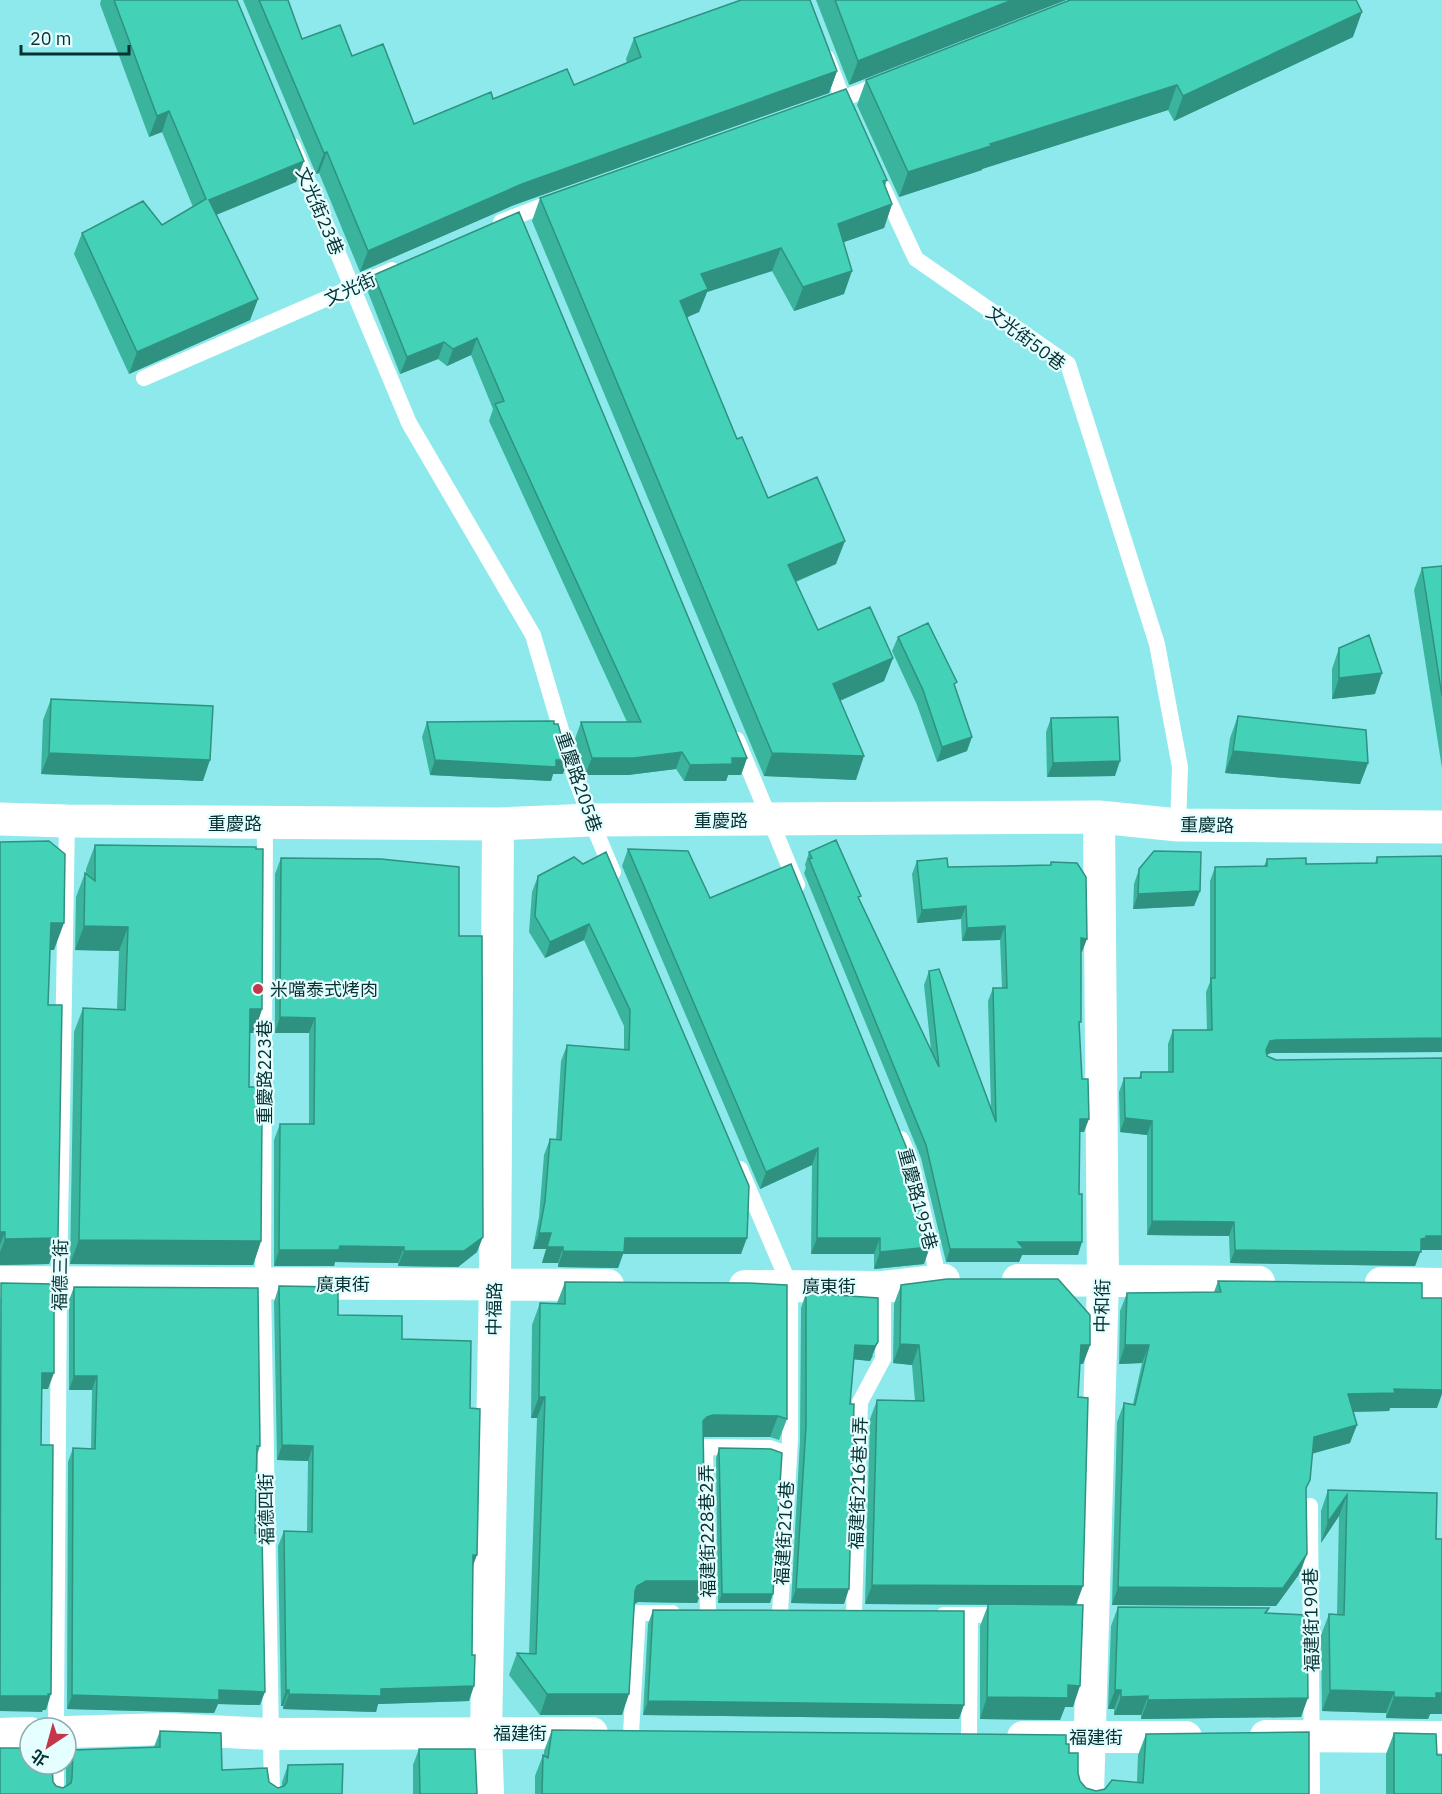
<svg xmlns="http://www.w3.org/2000/svg" width="1442" height="1794" viewBox="0 0 1442 1794" font-family="'IBM Plex Sans','Noto Sans TC',sans-serif">
	<style>
		.lines { fill: none; stroke-linecap: round; stroke-linejoin: round }
		.lane { stroke: #fff; stroke-width: 16 }
		.street { stroke: #fff; stroke-width: 32 }
		.secondary { stroke: #fff; stroke-width: 33 }
		.wall { fill: #3ab49d }
		.shaded-wall { fill: #2f9280 }
		.building { fill: #43d1b7; stroke: #2f9280; stroke-width: 1.5 }
		.poi-dot { fill: #c63649; stroke: #e5feff; stroke-width: 2 }
		.labels { text-anchor: middle; dominant-baseline: central; stroke-width: 4.5; stroke-linejoin: round; paint-order: stroke }
		.street-label { font-size: 18px; fill: #063031; stroke: #e5feff }
		.poi-label { font-size: 18px; fill: #063031; stroke: #e5feff; text-anchor: start }
	</style>
	<rect width="100%" height="100%" fill="#8de9ec"/>
	<g class="lines">
		<!-- lane -->
		<path class="lane" d="M827 58 847 110
			M828 104 882 84
			M293 146 409 423 533 635 574 774 591 820 613 872
			M883 188 916 259 1068 364 1157 644 1180 767 1178 825
			M501 222 558 200
			M144 378 392 270
			M737 740 797 885
			M265 823 263 1284 272 1794
			M901 1139 911 1162 939 1280
			M740 1169 790 1286V1440L780 1613
			M1310 1506 1312 1794
			M708 1613 705 1447 770 1448 787 1454
			M854 1614 860 1402 883 1359V1287
			M944 1615H1005
			M56 1728 59 1283 67 821
			M631 1733 638 1613H672
			M969 1737 970 1615
			M56 1794V1764"/>
		<!-- street -->
		<path class="street" d="M1018 1280 1259 1282
			M0 1282 608 1285
			M1381 1283 1442 1284
			M745 1286 883 1287 944 1280
			M66 1732 165 1729 269 1734 592 1733
			M0 1734 30 1733
			M1266 1736 1442 1737
			M1023 1737H1186
			M488 1794 486 1733 495 1284 498 824
			M1088 1794 1103 1280 1099 817"/>
		<!-- secondary -->
		<path class="secondary" d="M0 819 67 821 498 824 591 820 1099 817 1178 825 1442 827"/>
	</g>
	<!-- wall -->
	<path class="wall" d="M101 0H236L296 182 216 215 258 299 250 320 129 374 74 254 82 233 162 225 193 207 162 132 149 137 100 4Z
		M243 0H288L302 39 352 56 414 124 493 99 574 85 627 63 626 59 634 38 837 71 829 93 514 205 360 272 319 173 316 174Z
		M816 0H1066L849 85Z
		M1353 37 1174 121 1168 110 982 169V170L899 197 857 105 866 80Z
		M887 180 885 186 892 204 884 228 844 242V294L794 311 772 271 707 292 699 312 687 317 737 439 768 498 836 564 796 582 818 630 893 658 884 681 840 701 856 780 764 776 532 221 540 198Z
		M519 212 747 758 741 775H728L726 781H684L676 769 628 775H585L575 739 581 722H627L489 421 493 409 471 355 447 366 438 359 400 374 368 292 374 275Z
		M1442 566V768L1414 590 1422 568Z
		M898 637 955 687 967 751 937 762 917 705 892 651Z
		M1339 648 1375 694 1332 699V669Z
		M51 699 203 781 41 774 43 720Z
		M1238 716 1368 763 1360 784 1225 773 1230 738Z
		M1051 718 1115 776 1047 777 1046 732Z
		M427 722 554 724 563 774H553L551 781 430 775 422 737Z
		M0 842 54 950H50L48 1005 58 1238 49 1264 0 1265Z
		M95 845 262 1009 254 1033H250L249 1087 258 1116 261 1241 253 1265 70 1264 74 1032 83 1008 117 1009 119 951 75 950 76 897 85 873 86 874V869Z
		M628 849 710 898 924 1264 874 1269V1254H811L812 1165 760 1189 622 866Z
		M809 852 860 900 931 1050 924 985 929 971 991 1108 988 1001 993 988H1002L1000 940 962 941 961 919 917 923 912 874 917 861 948 867 1050 865 1051 862 1082 952H1081L1079 1027 1084 1132H1080L1078 1255H1022L1019 1262H946L921 1158 804 873 806 868 805 865Z
		M1442 856V1052L1271 1053 1267 1055 1421 1250 1415 1266 1230 1263 1229 1236 1147 1235V1135L1120 1132 1119 1092 1124 1078H1139L1141 1072H1168V1044L1173 1030H1207L1206 992 1210 982V881L1215 867 1264 866 1267 859 1306 864 1375 863 1377 857Z
		M574 857 741 1254H623L618 1268 558 1267V1263H542L546 1249H533L539 1217 544 1155 550 1139 556 1140 561 1061 567 1045 624 1050V1026L584 940 545 958 529 932 532 892 538 876Z
		M281 858 459 936 477 1252 458 1267 398 1266V1263L335 1262 334 1266H274V1140L280 1124H309V1033H275V874Z
		M1139 869 1200 891 1194 906 1133 909 1134 884Z
		M1218 1281 1422 1298 1437 1408H1390L1389 1411 1353 1412 1350 1443 1313 1453 1306 1491 1300 1573 1276 1606 1112 1605 1117 1422 1124 1403 1133 1404 1142 1363 1119 1364 1120 1311 1127 1293 1214 1292Z
		M565 1282 787 1419 779 1440 770 1437H704L705 1581 697 1603 638 1602 635 1604 622 1715H540L509 1675 517 1653 529 1654 537 1418H531L532 1325 540 1303H557Z
		M901 1285 1090 1345 1083 1364H1080L1078 1397 1076 1605 1073 1707H1065L1060 1720 980 1719V1626L988 1605 865 1604 870 1419 877 1400 915 1401 912 1365 893 1363 894 1304Z
		M279 1286 338 1315 402 1339 470 1408 473 1565 469 1701 378 1704 376 1712 283 1709V1706H281L278 1546 284 1531 307 1532 308 1461 277 1460 274 1302Z
		M74 1287 260 1446 257 1456 255 1533 260 1705 218 1704 214 1713 67 1709 68 1462 73 1448 91 1449 92 1390H69V1300Z
		M806 1293 873 1356 870 1361 854 1359 850 1404 844 1604 791 1603 800 1441 801 1308Z
		M719 1448 770 1603H718L716 1458Z
		M1328 1490 1437 1493 1430 1714 1428 1719 1386 1718V1713L1322 1711 1321 1635 1329 1614H1337L1339 1516 1321 1543V1511Z
		M1118 1607 1269 1608 1267 1613 1301 1717 1141 1719V1715H1114V1709H1108L1111 1626Z
		M653 1610 959 1719 643 1715 648 1624Z
		M552 1730 1066 1744 1078 1773 1080 1781 1086 1788 1096 1791 1137 1782 1138 1755 1146 1734 1309 1794H535V1776L543 1755 544 1756V1751Z
		M160 1731 222 1770 269 1782 278 1788 282 1787V1782L288 1765 342 1794H0L53 1782 56 1786 63 1788 66 1786V1767L73 1750 154 1747Z
		M1394 1733 1437 1755 1442 1794H1386V1754Z
		M419 1749 477 1794H413V1765Z"/>
	<!-- shaded-wall -->
	<path class="shaded-wall" d="M1012 0H1066L849 85 858 61Z
		M1362 12 1353 37 1174 121 1183 96Z
		M837 71 829 93 514 205 360 272 368 251 522 184Z
		M1177 85 1168 110 982 169V170L899 197 908 172 990 144Z
		M169 111 162 132 149 137 157 116Z
		M327 152 319 173 316 174 324 153Z
		M304 161 296 182 201 221 209 200Z
		M892 204 884 228 830 247 838 224Z
		M781 248 772 271 707 292 699 312 672 324 680 301 701 274Z
		M852 271 844 294 794 311 803 287Z
		M258 299 250 320 129 374 137 352Z
		M477 338 471 355 447 366 453 349Z
		M444 342 438 359 400 374 407 357Z
		M845 541 836 564 780 588 788 565Z
		M893 658 884 681 825 707 833 684Z
		M1382 673 1375 694 1332 699 1339 678Z
		M972 737 967 751 937 762 942 747Z
		M1233 751 1368 763 1360 784 1225 773Z
		M682 752 676 769 628 775H585L592 758Z
		M49 753 210 760 203 781 41 774Z
		M772 753 864 756 856 780 764 776Z
		M732 758H747L741 775H728L726 781H684L690 765Z
		M435 760H568L563 774H553L551 781 430 775Z
		M1120 761 1115 776 1047 777 1053 763Z
		M1200 891 1194 906 1133 909 1138 894Z
		M966 906 961 919 917 923 922 910Z
		M51 923H64L54 950 41 949Z
		M589 924 584 940 545 958 550 942Z
		M84 926 128 927 119 951 75 950Z
		M1005 926 1000 940 962 941 967 928Z
		M1081 938 1087 939 1082 952H1076Z
		M250 1009H262L254 1033H241Z
		M280 1017 315 1018 309 1033H275Z
		M1442 1038V1052L1271 1053 1265 1055 1266 1050 1270 1041 1276 1040Z
		M1125 1118 1152 1121 1147 1135 1120 1132Z
		M1080 1119H1089L1084 1132H1075Z
		M818 1148 812 1165 760 1189 766 1172Z
		M1152 1221 1234 1222 1229 1236 1147 1235Z
		M0 1232H5L0 1245Z
		M539 1233H551L546 1249H533Z
		M1426 1236H1442V1250H1421L1415 1266 1230 1263 1235 1250 1421 1239Z
		M483 1237 477 1252 458 1267 398 1266 404 1251Z
		M58 1238 49 1264 0 1265V1252L5 1239Z
		M625 1238H747L741 1254H623L618 1268 558 1267 563 1251Z
		M817 1238H880L874 1254H811Z
		M79 1240 261 1241 253 1265 70 1264Z
		M1018 1242H1082L1078 1255H1022L1019 1262H946L950 1249Z
		M340 1246 404 1247 398 1263 335 1262 334 1266H274L279 1250Z
		M547 1247H563L558 1263H542Z
		M930 1247 924 1264 874 1269 880 1252Z
		M878 1342 870 1361 850 1359 855 1345Z
		M900 1344 919 1345 912 1365 893 1363Z
		M1081 1345H1090L1083 1364H1074Z
		M1125 1345H1149L1142 1363 1119 1364Z
		M42 1373H54L48 1389H36Z
		M74 1376H97L92 1390H69Z
		M1394 1389 1442 1390V1394L1437 1408H1390L1389 1411 1341 1412 1348 1394Z
		M539 1397H545L537 1418H531Z
		M713 1415 778 1416 770 1437H705L699 1438 703 1421 707 1417Z
		M1357 1425 1350 1443 1308 1455 1314 1437Z
		M282 1445 313 1446 308 1461 277 1460Z
		M1347 1495 1339 1516 1321 1543 1328 1522Z
		M1307 1554 1300 1573 1276 1606 1112 1605 1118 1587Z
		M473 1555H477L471 1571Z
		M646 1581H705L697 1603 638 1602 629 1607 637 1586Z
		M872 1585 1083 1586 1076 1605 865 1604Z
		M796 1589H849L844 1604 791 1603Z
		M722 1594H773L770 1603H718Z
		M1068 1685 1080 1686 1073 1707H1065L1060 1720 980 1719 987 1697Z
		M474 1686 469 1701 378 1704 376 1712 283 1709 289 1694 381 1689Z
		M219 1690 265 1692 260 1705 218 1704 214 1713 67 1709 72 1695Z
		M286 1690H289L283 1706H281Z
		M1115 1690H1121L1114 1709H1108Z
		M1330 1690 1394 1692 1386 1713 1322 1711Z
		M1436 1693H1442V1714H1430L1428 1719 1386 1718 1394 1697Z
		M51 1694 46 1710H43L42 1712 0 1711V1696Z
		M547 1694H629L622 1715H540Z
		M1148 1696 1141 1715H1114L1121 1697Z
		M1308 1698 1301 1717 1141 1719 1148 1700Z
		M648 1701 964 1705 959 1719 643 1715Z"/>
	<!-- building -->
	<path class="building" d="M114 0H237L304 161 209 200 258 299 137 352 82 233 143 201 162 225 206 199 169 111 157 116Z
		M259 0H288L302 39 340 25 352 56 383 44 414 124 491 92 493 99 567 69 574 85 641 57 634 38 741 0H810L837 71 522 184 368 251 327 152 324 153Z
		M835 0H1012L858 61Z
		M1070 0H1356L1362 12 1183 96 1177 85 990 144 991 146 908 172 866 80Z
		M846 89 887 180 883 181 892 204 838 224 852 271 803 287 781 248 701 274 708 289 680 301 737 439 742 437 768 498 817 477 828 502 845 541 788 565 818 630 870 607 893 658 833 684 864 756 772 753 540 198Z
		M519 212 747 758H732V764L690 765 682 752 634 758H592L581 722H641L495 404 504 401 477 338 453 349 444 342 407 357 374 275Z
		M1442 566V696L1422 568Z
		M928 623 957 682 954 684 972 737 942 747 923 690 898 637Z
		M1369 635 1382 673 1339 678V648Z
		M51 699 213 706 210 760 49 753Z
		M1238 716 1366 730 1368 763 1233 751Z
		M1118 717 1120 761 1053 763 1051 718Z
		M554 721V724H558L568 760H556V767L435 760 427 722Z
		M836 840 861 896 858 897 939 1067 929 971 939 969 996 1122 993 988H1007L1005 926 967 928 966 906 922 910 917 861 947 858 948 867 1051 865V862L1077 863 1086 877 1087 939 1081 938V1022H1079L1082 1079H1088L1089 1119H1080L1079 1194H1082V1242H1018L1024 1249H950L926 1145 809 859 812 858 809 852Z
		M49 841 65 854 64 923H51L48 1005H62L58 1238 5 1239V1232H0V842Z
		M95 845 256 847V849H263L262 1009H250L249 1087H259L258 1116H262L261 1241 79 1240 83 1008 125 1010 128 927 84 926 85 873 95 881Z
		M628 849 688 851 710 898 791 864 907 1149 930 1247 880 1252V1238H817L818 1148 766 1172Z
		M1154 851 1201 852 1200 891 1138 894 1139 869Z
		M606 852 749 1186 747 1238H625L624 1252 563 1251V1247H547L551 1233H539L545 1201 550 1139 561 1140 567 1045 629 1050 630 1010 589 924 550 942 535 916 538 876 574 857 583 864Z
		M1442 856V1038L1276 1040 1270 1041 1266 1050 1267 1056 1276 1060 1442 1058V1236H1426V1238L1421 1239V1252L1235 1250 1234 1222 1152 1221V1121L1125 1118 1124 1078H1141V1072H1173V1030H1212L1211 978H1215V867L1267 866V859L1306 858V864L1377 863V857Z
		M281 858 381 859 459 867V936H482L483 1237 464 1251H404V1247L340 1246 339 1250H279L280 1124H314L315 1018 280 1017Z
		M947 1279H1058L1090 1315V1345H1081L1078 1397 1088 1398 1083 1586 872 1585 877 1400 924 1401 919 1345 900 1344 901 1285Z
		M1218 1281 1422 1283V1298H1442V1390L1394 1389 1395 1393 1348 1394 1357 1425 1314 1437 1310 1480 1306 1488 1307 1554 1283 1588 1118 1587 1124 1403 1135 1405 1149 1345H1125L1127 1293 1221 1292Z
		M565 1282 748 1283 787 1285V1419L778 1416 713 1415 707 1417 703 1421 705 1581H646L637 1586 635 1591 629 1694H547L517 1653 536 1654 545 1397H539L540 1303 565 1304Z
		M1 1283 54 1284V1373H42L41 1445H53L51 1694H48V1696H0Z
		M279 1286 338 1287V1315L402 1316V1339L471 1341 470 1408 480 1409 477 1555H473L472 1655H475L474 1686 381 1689V1696L289 1694V1690H286L284 1531 312 1532 313 1446 282 1445Z
		M74 1287 258 1288 260 1446H257L255 1533H262L265 1692 219 1690V1700L72 1695 73 1448 95 1449 97 1376H74Z
		M806 1293 878 1298V1342L875 1346 855 1345 850 1404H854L849 1589H796L806 1426Z
		M719 1448 771 1449 782 1453 773 1594H722Z
		M1328 1490 1437 1493 1436 1539H1442V1693H1436V1698L1394 1697V1692L1330 1690 1329 1614 1344 1615 1347 1495 1328 1522Z
		M988 1604 1083 1605 1080 1686 1068 1685V1698L987 1697Z
		M1118 1607 1269 1608 1265 1613 1307 1615 1308 1698 1148 1700V1696L1121 1697V1690H1115Z
		M653 1610 964 1611V1705L648 1701Z
		M552 1730 1066 1735V1744H1069V1753H1078V1773L1080 1781 1086 1788 1096 1791 1105 1789 1112 1780 1143 1783 1146 1734 1309 1732V1794H542L543 1755 548 1758Z
		M160 1731 221 1733 222 1770 267 1768 269 1782 278 1788 284 1786 287 1782 288 1765 343 1764 342 1794H0V1748H30V1764H52L53 1782 56 1786 63 1788 71 1783 72 1778 73 1750 160 1747Z
		M1394 1733 1436 1734 1437 1755H1442V1794H1394Z
		M419 1749H475L477 1794H420Z"/>
	<!-- markers -->
	<circle class="poi-dot" cx="258" cy="989" r="6"/>
	<g class="labels">
		<!-- street labels -->
		<g class="street-label">
			<text transform="translate(320 211) rotate(67)">文光街23巷</text>
			<text transform="translate(350 289) rotate(-24)">文光街</text>
			<text transform="translate(1026 338) rotate(37)">文光街50巷</text>
			<text transform="translate(579 782) rotate(71)">重慶路205巷</text>
			<text x="721" y="820">重慶路</text>
			<text x="235" y="823">重慶路</text>
			<text transform="translate(1207 825) rotate(1)">重慶路</text>
			<text transform="translate(264 1072) rotate(-90)">重慶路223巷</text>
			<text transform="translate(918 1199) rotate(75)">重慶路195巷</text>
			<text transform="translate(60 1275) rotate(-89)">福德三街</text>
			<text x="343" y="1284">廣東街</text>
			<text x="829" y="1286">廣東街</text>
			<text transform="translate(1102 1306) rotate(-89)">中和街</text>
			<text transform="translate(494 1309) rotate(-89)">中福路</text>
			<text transform="translate(858 1483) rotate(-88)">福建街216巷1弄</text>
			<text transform="translate(266 1509) rotate(-91)">福德四街</text>
			<text transform="translate(707 1531) rotate(-91)">福建街228巷2弄</text>
			<text transform="translate(784 1533) rotate(-87)">福建街216巷</text>
			<text transform="translate(1311 1620) rotate(-91)">福建街190巷</text>
			<text x="520" y="1733">福建街</text>
			<text x="1096" y="1737">福建街</text>
		</g>
		<!-- poi labels -->
		<g class="poi-label">
			<text x="270" y="989">米噹泰式烤肉</text>
		</g>
	</g>
	<!-- north arrow -->
	<g transform="translate(48 1746) rotate(216)"><circle r="28" fill="#e5feff" stroke="#8cacad" stroke-width="1.5"/>
	<path d="M0-4.5L10 22L0 15L-10 22Z" fill="#c63649"/>
	<text y="-9" font-size="16" font-weight="bold" text-anchor="middle" fill="#063031">北</text>
	</g>
	<!-- scale -->
	<path d="M21 45v9h108v-9" fill="none" stroke="#063031" stroke-width="3"/>
	<text x="30" y="45" font-size="18" fill="#063031" stroke="#e5feff" stroke-width="4.5" paint-order="stroke">20 m</text>
</svg>
